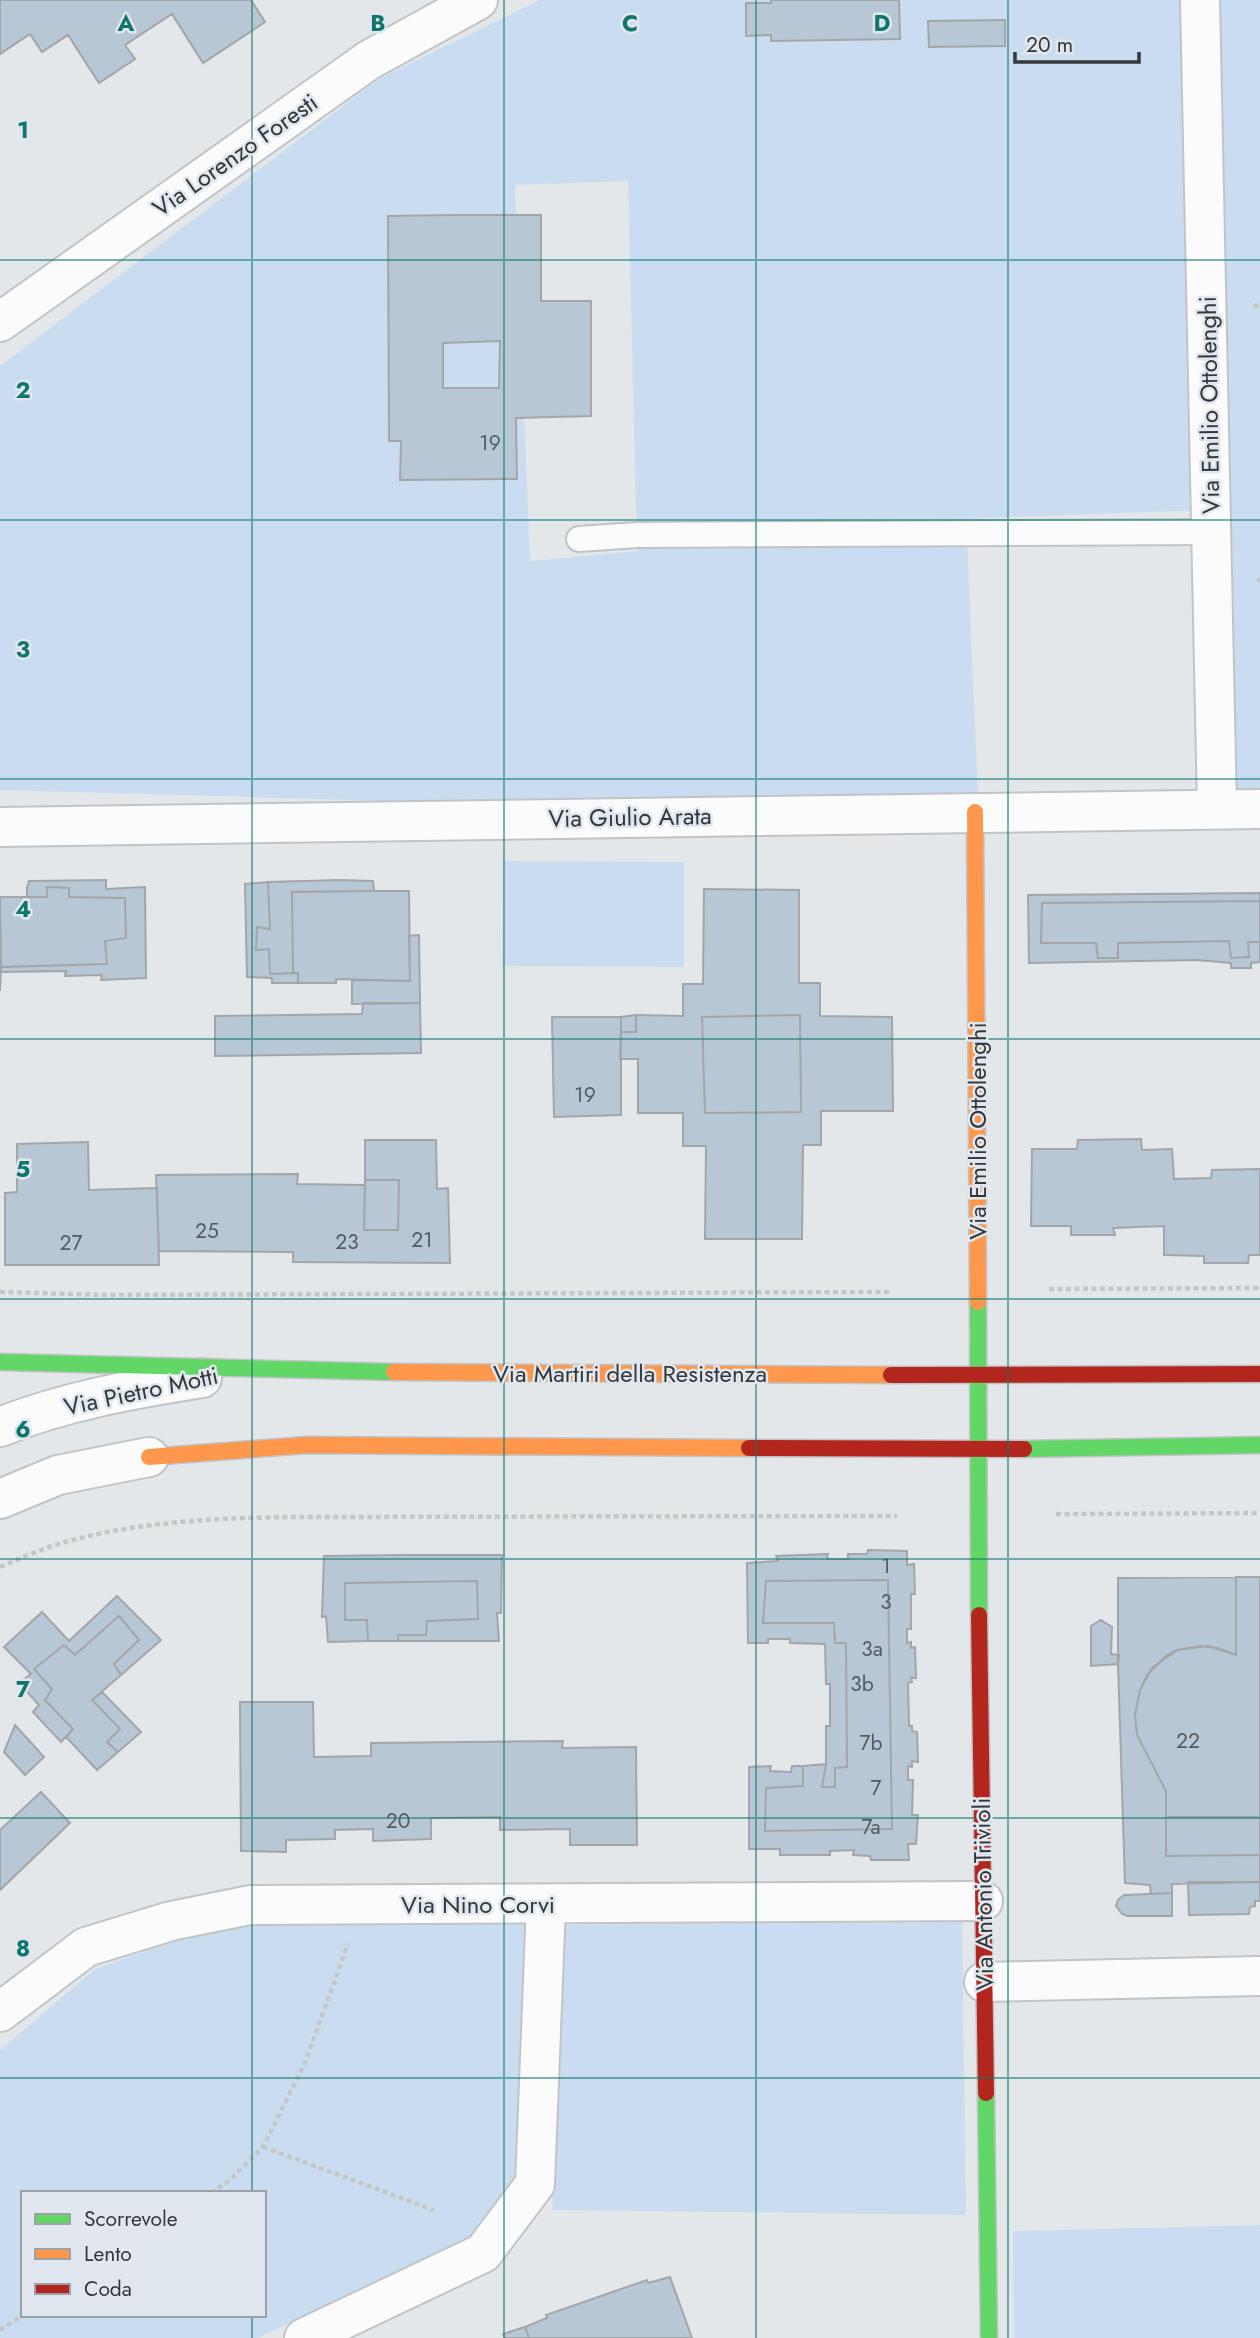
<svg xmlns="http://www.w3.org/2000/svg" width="1260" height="2338" viewBox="0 0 1260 2338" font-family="Jost,sans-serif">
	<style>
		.green { fill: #caddf0; fill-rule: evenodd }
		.building { fill: #b7c7d5; stroke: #a3a6a8; stroke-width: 2; fill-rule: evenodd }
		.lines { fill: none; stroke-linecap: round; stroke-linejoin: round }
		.lane-casing { stroke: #c1c4c7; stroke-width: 28 }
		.street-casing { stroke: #c1c4c7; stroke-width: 42 }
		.fast-casing { stroke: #c1c4c7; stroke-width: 19 }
		.slow-casing { stroke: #c1c4c7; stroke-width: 19 }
		.jam-casing { stroke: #c1c4c7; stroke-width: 19 }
		.path { stroke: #c4c7c7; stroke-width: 4.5; stroke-dasharray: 5 3.5; stroke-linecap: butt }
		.lane { stroke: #fbfbfc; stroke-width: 24 }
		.street { stroke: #fbfbfc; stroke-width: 38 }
		.fast { stroke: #63d668; stroke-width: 16 }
		.slow { stroke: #ff974d; stroke-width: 16 }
		.jam { stroke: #b3261e; stroke-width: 16 }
		.grid { fill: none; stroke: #0f766e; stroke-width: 2; stroke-opacity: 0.55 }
		.labels { text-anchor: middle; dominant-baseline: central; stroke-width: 5; stroke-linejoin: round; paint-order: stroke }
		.number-label { font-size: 21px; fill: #555b61 }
		.street-label { font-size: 24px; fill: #34373a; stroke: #e0e7ee }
		.grid-label { font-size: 23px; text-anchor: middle; font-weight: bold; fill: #0f766e; stroke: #e0e7ee; stroke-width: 5; stroke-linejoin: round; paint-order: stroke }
	</style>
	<rect width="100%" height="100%" fill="#e4e7ea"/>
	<!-- green -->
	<path class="green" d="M540 0H1260V815L1224 816 1203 510 966 519 979 818 0 790V366L380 78ZM628 181 637 551 530 561 515 185Z
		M503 861 684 862V967L502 966Z
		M529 1912 519 2185 484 2230 258 2338H0V2050L95 1969 229 1921ZM23 2193H264V2315H23Z
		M962 1922 966 2215 552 2210 561 1925Z
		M1260 2225V2338H1014L1013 2231Z"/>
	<!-- building -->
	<path class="building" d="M0 0H251L265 22 203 63 172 14 125 45 135 59 99 83 68 35 42 52 30 34 0 54Z
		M771 0H899L900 39 771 41V35L746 36V3H771Z
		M1005 20V46L929 47 928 21Z
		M455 215H541V301H591V416L516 418 517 479 400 480 401 441H389L388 216ZM500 341 499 388H443V343Z
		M106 880V889L145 887 146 978 101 980 102 975 65 976 66 971 1 972V967L107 964 105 941 126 938 125 898 69 897V888L47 887V897H27V888L29 881Z
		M339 880 373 881 374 891 292 892 293 973 270 974 269 949 256 950 257 927 270 929 268 882Z
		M268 882 270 929 257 927 256 950 269 949 270 974 298 973V983H272V978L247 977 245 884Z
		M47 887 69 888V897L125 898 126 938 105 941 107 964 1 967 0 897H47Z
		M704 889 799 890V983H820V1016L892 1017 893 1111H821V1145H803L802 1239H705L706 1146H683V1113H638V1059H620L621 1032H636V1015L683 1016V984H703ZM800 1015 801 1112 705 1113 702 1017Z
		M374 891H409L410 981 336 979V983H298V973H293L292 892Z
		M1260 893V901L1042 903 1041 943H1096L1098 958H1118V943L1229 941 1231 958 1249 957 1248 942H1260V962L1251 963V968H1231V963L1196 960 1029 963 1028 895Z
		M1260 901V942H1248L1249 957 1231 958 1229 941 1118 943V958H1098L1096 943H1041L1042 903Z
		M0 921 1 967 0 991Z
		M419 935 420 1003 352 1004V980L410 981 409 936Z
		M363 1003H420L421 1053 215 1056V1016L362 1014Z
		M636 1015V1032H621V1017Z
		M800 1015 801 1112 705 1113 702 1017Z
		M552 1017H621V1115L554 1117Z
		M1141 1139 1142 1150 1172 1149 1174 1179 1211 1178 1212 1170 1260 1169V1255H1249L1248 1263H1204V1256L1164 1255V1226L1113 1228 1115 1235H1071V1226H1031L1032 1149H1077L1078 1140Z
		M365 1140H436L437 1189 448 1188 450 1263 293 1262V1252L159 1251 156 1175 298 1174 297 1184 365 1185 364 1230H398L399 1180H365Z
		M88 1142 89 1190 157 1188 159 1265H5V1193L17 1192V1144Z
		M365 1180H399L398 1230H364Z
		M868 1550 907 1551V1565L914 1564 915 1594H911V1629H907V1643L911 1642V1648L915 1647 916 1678H911L912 1682 908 1683 909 1726H912V1731L917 1732 918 1762 912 1761V1767L908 1766V1780H913L912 1815H918L916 1844H908L909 1860H871L870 1856 853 1855 854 1850 830 1851V1855H780V1849H749V1767L771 1766 770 1771 791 1772 792 1766H803V1786L766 1788 765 1831 892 1829 888 1580 766 1581 763 1623H834L835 1643H846L847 1767 835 1768V1787H822L826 1764V1726H830V1684H826L825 1644 790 1643V1639H768V1643H748L747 1563 778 1561 776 1556 828 1554 827 1559H848V1554H867Z
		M408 1555H502L501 1613H497L499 1641H398V1635H426L427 1621 478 1619 477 1581 345 1583V1620H367L368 1641 328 1642 326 1616 322 1617 324 1556Z
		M1236 1577H1260V1817H1166V1791L1137 1735 1135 1714 1140 1690 1152 1668 1177 1650 1208 1646 1236 1655Z
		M1236 1577V1655L1218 1648 1200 1646 1177 1650 1166 1656 1147 1675 1140 1690 1135 1714 1137 1735 1166 1791V1856L1260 1855V1882L1172 1884V1893L1151 1894 1150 1885 1125 1883 1118 1664V1578Z
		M888 1580 892 1829 765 1831 766 1788 803 1786V1766L826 1764 822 1787H835V1768L847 1767 846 1643H835L834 1623H763L766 1581Z
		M477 1581 478 1619 427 1621 426 1635H398V1641H368L367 1620H345V1583Z
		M117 1596 161 1640 121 1675 114 1664 139 1640 119 1616 75 1655 64 1645 34 1669 52 1689 45 1700 73 1729 61 1742 33 1712 39 1705 19 1683 31 1674 4 1647 42 1612 69 1641Z
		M119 1616 139 1640 114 1664 121 1675 92 1700 120 1729 107 1742 118 1752 97 1770 66 1737 73 1729 45 1700 52 1689 34 1669 64 1645 75 1655Z
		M1101 1620 1112 1627 1111 1654 1119 1655 1118 1664 1091 1666V1626Z
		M102 1692 141 1732 118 1752 107 1742 120 1729 92 1700Z
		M240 1702H313L314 1757 371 1756V1743L563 1741 562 1748 636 1747 637 1845H570V1829L500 1830V1817L431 1818V1839L373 1841V1829L335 1830V1839L286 1840V1852L241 1851Z
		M15 1725 44 1757 25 1775 4 1752Z
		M41 1792 70 1823 0 1890V1830Z
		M1166 1817H1260V1855L1166 1856Z
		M1188 1882H1260V1901H1255V1906L1250 1907 1249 1914 1189 1915Z
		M1172 1893V1916H1127L1122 1914 1116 1906 1118 1900 1124 1895Z
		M670 2277 692 2338H529L525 2327 547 2318 546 2315 647 2280 648 2283Z
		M525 2327 529 2338H505L503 2334Z"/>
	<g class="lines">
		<defs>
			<path id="lane" d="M579 539 637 535 1211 532"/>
			<path id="street" d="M1200 0 1217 809
				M0 322 369 60 478 0
				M0 827 1260 809
				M0 1427C65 1401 133 1389 202 1378
				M0 1499 58 1475 149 1457
				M984 1982 1260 1976
				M0 2012 86 1947 171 1921 250 1905 983 1901
				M304 2338 483 2253 535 2184 546 1904"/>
			<path id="fast" d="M978 1302 979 1615
				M0 1362 394 1372
				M1024 1449 1260 1445
				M986 2093 989 2338"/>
			<path id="slow" d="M975 812 978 1302
				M394 1372 891 1375
				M149 1457 307 1445 749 1448"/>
			<path id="jam" d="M891 1375 1260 1374
				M749 1448 1024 1449
				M979 1615 986 2093"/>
		</defs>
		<!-- lane casing -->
		<use href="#lane" class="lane-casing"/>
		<!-- street casing -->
		<use href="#street" class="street-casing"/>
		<!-- fast casing -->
		<use href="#fast" class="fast-casing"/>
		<!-- slow casing -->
		<use href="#slow" class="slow-casing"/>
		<!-- jam casing -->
		<use href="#jam" class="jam-casing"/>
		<!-- path -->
		<path class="path" d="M1254 304 1260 309
			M1257 581 1260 579
			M1049 1289 1260 1288
			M0 1292 106 1295 891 1292
			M1056 1514 1260 1513
			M0 1567C21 1558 43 1548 65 1542 145 1520 231 1517 314 1517L897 1516
			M263 2147 434 2210
			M211 2193 230 2180 263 2147 304 2065 348 1944
			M0 2330 23 2315"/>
		<!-- lane -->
		<use href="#lane" class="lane"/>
		<!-- street -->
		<use href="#street" class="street"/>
		<!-- fast -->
		<use href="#fast" class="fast"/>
		<!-- slow -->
		<use href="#slow" class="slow"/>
		<!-- jam -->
		<use href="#jam" class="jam"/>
	</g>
	<!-- grid -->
	<path class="grid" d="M252 0V2193M504 0V2338M756 0V2338M1008 0V2338M0 260H1260M0 520H1260M0 779H1260M0 1039H1260M0 1299H1260M0 1559H1260M0 1818H1260M0 2078H1260M252 2315V2338"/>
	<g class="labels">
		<!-- number labels -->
		<g class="number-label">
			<text x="490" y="443">19</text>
			<text x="585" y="1095">19</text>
			<text x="207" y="1231">25</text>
			<text x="422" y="1240">21</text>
			<text x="347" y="1242">23</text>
			<text x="71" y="1243">27</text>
			<text x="886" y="1566">1</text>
			<text x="886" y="1602">3</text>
			<text x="872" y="1649">3a</text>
			<text x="862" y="1684">3b</text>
			<text x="1188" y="1741">22</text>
			<text x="871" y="1743">7b</text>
			<text x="876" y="1788">7</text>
			<text x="398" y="1821">20</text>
			<text x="871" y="1827">7a</text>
		</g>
		<!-- street labels -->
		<g class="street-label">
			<text transform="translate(235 155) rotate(-35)">Via Lorenzo Foresti</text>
			<text transform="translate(1209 405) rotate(-91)">Via Emilio Ottolenghi</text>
			<text transform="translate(630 817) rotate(-1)">Via Giulio Arata</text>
			<text transform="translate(977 1131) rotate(-90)">Via Emilio Ottolenghi</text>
			<text x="630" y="1373">Via Martiri della Resistenza</text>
			<text transform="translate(141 1391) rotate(-12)">Via Pietro Motti</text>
			<text transform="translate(983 1894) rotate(-91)">Via Antonio Trivioli</text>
			<text x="478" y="1904">Via Nino Corvi</text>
		</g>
	</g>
	<g class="grid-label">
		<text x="126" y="31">A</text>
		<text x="378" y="31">B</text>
		<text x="630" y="31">C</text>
		<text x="882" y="31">D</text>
		<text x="23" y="138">1</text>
		<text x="23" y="398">2</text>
		<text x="23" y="657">3</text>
		<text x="23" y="917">4</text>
		<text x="23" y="1177">5</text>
		<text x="23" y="1437">6</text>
		<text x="23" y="1697">7</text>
		<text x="23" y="1956">8</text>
	</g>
	<!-- legend -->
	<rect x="21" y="2191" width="245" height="126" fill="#e0e7ee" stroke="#9ba1a6" stroke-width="2"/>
	<rect x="35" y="2214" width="35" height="10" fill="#63d668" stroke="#9ba1a6" stroke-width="2"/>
	<text x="84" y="2226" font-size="21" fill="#34373a">Scorrevole</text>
	<rect x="35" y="2249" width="35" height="10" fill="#ff974d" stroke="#9ba1a6" stroke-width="2"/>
	<text x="84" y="2261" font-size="21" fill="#34373a">Lento</text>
	<rect x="35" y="2284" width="35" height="10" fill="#b3261e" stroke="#9ba1a6" stroke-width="2"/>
	<text x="84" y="2296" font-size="21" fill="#34373a">Coda</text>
	<!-- scale -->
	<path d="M1015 52v10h124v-10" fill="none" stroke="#34373a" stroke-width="3.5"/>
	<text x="1026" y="52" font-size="21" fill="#34373a" stroke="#e0e7ee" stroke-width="5" paint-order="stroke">20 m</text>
</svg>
